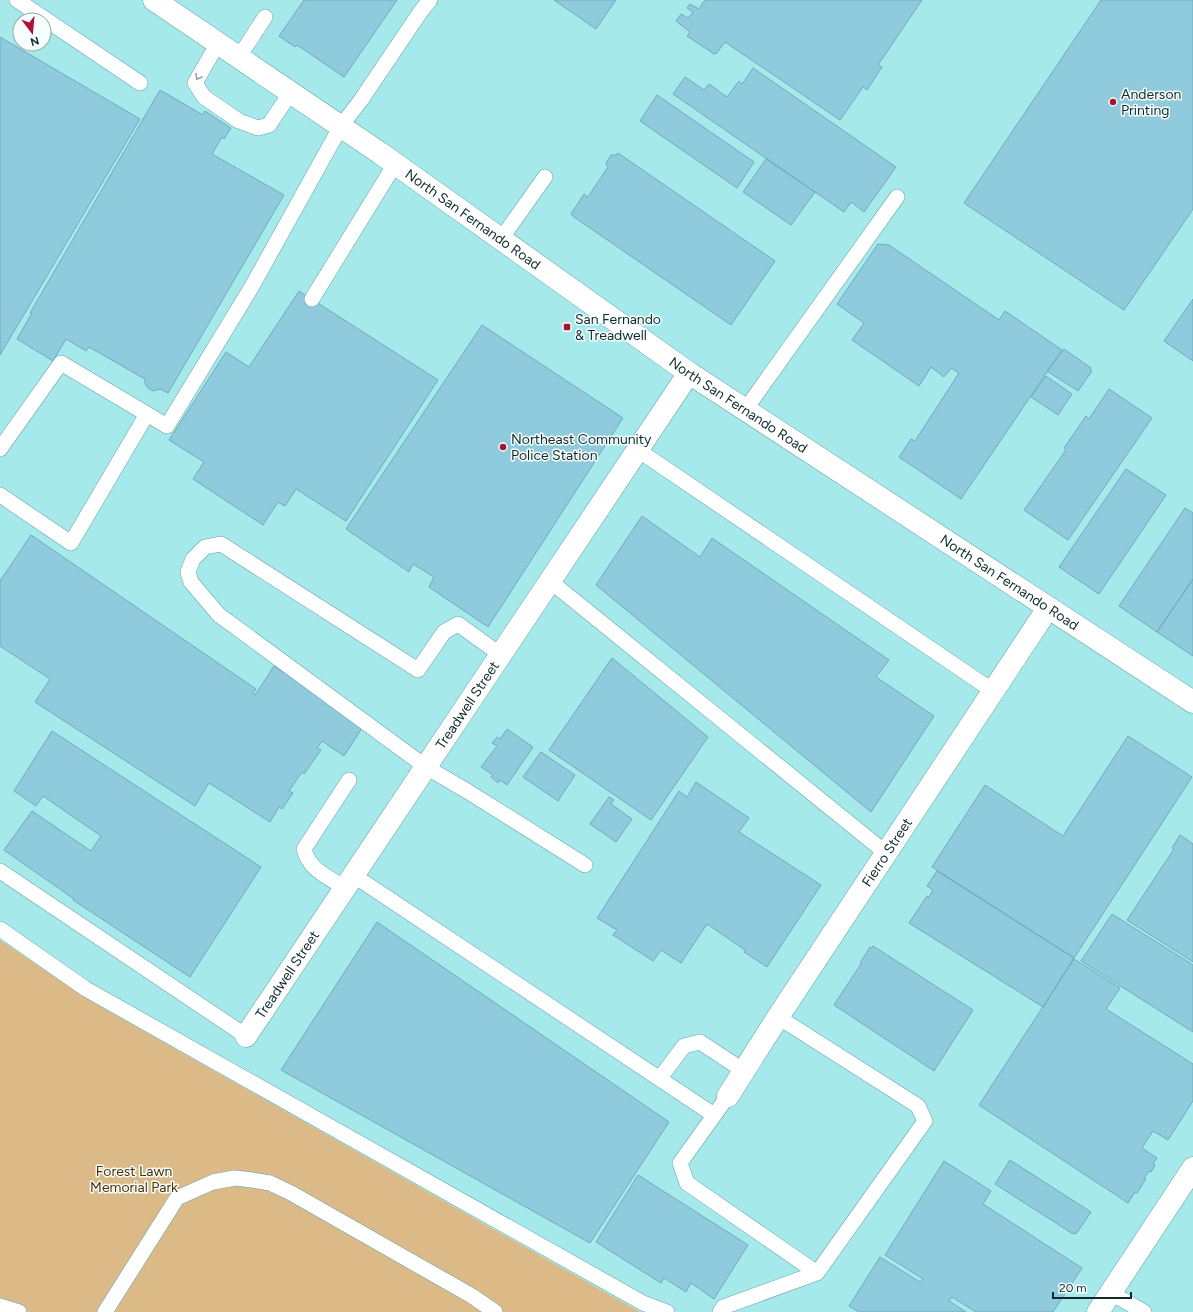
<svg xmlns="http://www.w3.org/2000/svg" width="1193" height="1312" viewBox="0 0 1193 1312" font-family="Figtree,sans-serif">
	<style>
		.green { fill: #dbba88 }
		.building { fill: #8fcbdd; stroke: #6fabbc }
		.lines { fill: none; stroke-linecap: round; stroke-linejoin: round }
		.service-casing { stroke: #63a4a5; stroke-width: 16 }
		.minor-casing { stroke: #63a4a5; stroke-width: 23 }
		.primary-casing { stroke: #63a4a5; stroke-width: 23 }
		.service { stroke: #fff; stroke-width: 15 }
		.minor { stroke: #fff; stroke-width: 22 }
		.primary { stroke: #fff; stroke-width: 22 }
		.oneway { stroke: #93a0a0 }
		.poi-dot { fill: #aa1434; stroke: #f7fdfd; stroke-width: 1.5 }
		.labels { text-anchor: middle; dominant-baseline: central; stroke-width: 3; stroke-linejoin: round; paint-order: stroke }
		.poi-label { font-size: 14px; fill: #0f2b2c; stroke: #f7fdfd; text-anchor: start }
		.street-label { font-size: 14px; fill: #0f2b2c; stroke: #f7fdfd }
		.park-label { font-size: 14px; fill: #4d3300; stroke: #f7fdfd }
	</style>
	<rect width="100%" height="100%" fill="#a6e9eb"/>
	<!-- green -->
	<path class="green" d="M0 940 89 1000 640 1312H0Z"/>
	<!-- building -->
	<path class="building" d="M304 0H397L344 77 297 45 295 47 279 36Z
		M554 0H616L596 29Z
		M705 0H922L878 65 882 67 867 90 863 87 840 120 725 42 716 54 714 53V54L687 36 690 32 676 21 681 14 688 18 693 12 687 8 690 4 699 9Z
		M1101 0H1193V209L1124 310 964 203Z
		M0 37 140 119 0 355Z
		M753 68 896 167 864 212 851 202 844 212 673 94 685 77 704 90 709 84 727 97 739 81 742 84Z
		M160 90 203 115 205 111 231 128 224 139 222 137 212 154 284 195 168 393 160 389 153 391 148 388 145 384V379L89 347 86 351 66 339 53 361 17 339 32 313H30Z
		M657 95 754 162 737 188 640 121Z
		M618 153 775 261 731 325 574 217 571 214 584 194 588 197 608 167 606 163 611 155H616Z
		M766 159 815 192 791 225 743 192Z
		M878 244 889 245 999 320 1005 311 1062 350 961 499 899 457 911 439 915 441 959 373 951 368 944 377 931 367 919 386 852 340 864 323 837 304Z
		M299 291 438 380 346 521 296 489 285 506 278 502 263 525 193 479 204 462 169 440 226 352 249 367Z
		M1193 299V361L1164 341Z
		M482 325 623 418 488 627 429 587 434 577 413 564 409 572 346 529Z
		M1064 349 1091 368 1090 369 1092 371 1078 391 1047 371Z
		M1046 376 1072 394 1058 415 1031 397Z
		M1109 389 1152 418 1068 540 1024 510 1066 450 1064 448 1086 416 1089 419Z
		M1126 469 1166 495 1099 594 1059 567Z
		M1185 508 1193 513V579L1157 632 1119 606Z
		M642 516 700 557 712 538 889 660 876 677 934 716 871 812 596 585Z
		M31 535 256 689 253 693 255 695 274 666 364 725 344 756 322 741 317 748 321 750 304 774 302 772 289 791 293 793 282 809 279 807 270 822 209 783 195 806 35 702 50 679 0 646V581Z
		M1193 579V656L1157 632Z
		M612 658 708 737 651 820 549 750Z
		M507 729 533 747 507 785 500 780 498 783 491 777 493 775 481 767 497 746 492 743 497 737 500 739Z
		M52 731 261 867 190 977 73 900 74 899 4 850 32 811 91 851 101 836 43 796 36 806 14 791Z
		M1128 736 1192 777 1074 958 932 867 985 785 1063 836Z
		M541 752 575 775 558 801 523 777Z
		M696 782 749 818 739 832 821 885 767 967 744 952 745 950 707 924 681 963 661 950 653 961 613 935 617 930 597 918 679 791 687 797Z
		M609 797 614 800 611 804 632 819 616 842 590 824Z
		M1180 835 1193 844V962L1127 920 1174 849 1172 848Z
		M937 871 1074 958 1043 1007 909 923 927 896 929 897 933 890 927 886Z
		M1112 914 1193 965V1032L1081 961Z
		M377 922 669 1122 590 1243 281 1070Z
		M873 946 973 1010 934 1071 834 1005 861 964 860 963 870 947 871 948Z
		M1074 959 1120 988 1106 1009 1193 1064V1101L1168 1140 1153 1131 1142 1148 1157 1158 1153 1164 1155 1165 1151 1172 1149 1171 1144 1178 1146 1179 1137 1193 1135 1192 1128 1203 979 1105Z
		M1010 1160 1091 1212 1076 1234 1075 1233 1073 1234 995 1184Z
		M944 1161 991 1191 983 1204 1082 1268 1053 1312H976L952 1297 949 1301 966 1312H859L849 1306 880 1257 920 1282 923 1279 885 1255Z
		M638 1175 748 1245 714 1299 691 1283 686 1292 664 1278 661 1283 596 1242Z"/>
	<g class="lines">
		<defs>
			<path id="service" d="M17 0 140 83
				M218 43 195 83 204 97 239 121 258 128 269 125 291 92
				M239 57 265 17
				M501 239 545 177
				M312 299 395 164
				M745 410 897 197
				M0 449 61 363 167 426 251 288 341 126 361 100 421 11 430 0
				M638 450 993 691
				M0 495 71 543 147 414
				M550 581 886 853
				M501 655 458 624 444 632 418 670 221 544 205 547 193 559 188 572 191 582 219 615 426 767 467 791 585 865
				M0 871 246 1036
				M353 875 714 1115
				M345 888C328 877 309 870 304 849L349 780
				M0 929 86 989 643 1303 667 1312
				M660 1078 684 1046 700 1042 744 1071
				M728 1096 680 1163 687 1183 817 1273 925 1121 918 1106 778 1017
				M1111 1293 1144 1312
				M0 1306 19 1312
				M105 1312 177 1198 213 1182 235 1178 252 1180 270 1183 291 1193 472 1296 495 1312
				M720 1312 723 1307 817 1273"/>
			<g id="minor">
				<path id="s1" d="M246 1036 689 373"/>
				<path id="s2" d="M728 1096 778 1017 1048 608"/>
				<path d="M1098 1312 1193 1168"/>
			</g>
			<g id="primary">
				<path id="s3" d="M154 0 380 153 689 373 1193 702"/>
			</g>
		</defs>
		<!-- service casing -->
		<use href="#service" class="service-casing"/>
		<!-- minor casing -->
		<use href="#minor" class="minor-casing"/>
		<!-- primary casing -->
		<use href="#primary" class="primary-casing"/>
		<!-- service -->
		<use href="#service" class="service"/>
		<!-- minor -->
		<use href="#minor" class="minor"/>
		<!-- primary -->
		<use href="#primary" class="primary"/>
	</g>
	<!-- one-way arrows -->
	<defs><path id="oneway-chevron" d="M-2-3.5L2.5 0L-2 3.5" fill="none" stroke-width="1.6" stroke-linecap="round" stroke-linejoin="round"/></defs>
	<use class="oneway" href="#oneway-chevron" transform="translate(198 77) rotate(120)"/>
	<!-- markers -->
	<g class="poi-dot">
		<circle cx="1113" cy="102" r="4"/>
		<rect x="563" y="323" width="8" height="8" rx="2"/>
		<circle cx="503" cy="447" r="4"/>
	</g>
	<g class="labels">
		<!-- poi labels -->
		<g class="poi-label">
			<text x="1121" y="94">Anderson<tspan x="1121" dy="16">Printing</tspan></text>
			<text x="575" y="319">San Fernando<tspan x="575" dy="16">&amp; Treadwell</tspan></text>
			<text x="511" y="439">Northeast Community<tspan x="511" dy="16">Police Station</tspan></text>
		</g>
		<!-- street labels -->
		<g class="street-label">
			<text stroke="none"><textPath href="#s3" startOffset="387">North San Fernando Road</textPath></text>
			<text stroke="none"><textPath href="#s3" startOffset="711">North San Fernando Road</textPath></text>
			<text stroke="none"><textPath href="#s3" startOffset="1035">North San Fernando Road</textPath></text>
			<text stroke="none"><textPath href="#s1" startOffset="398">Treadwell Street</textPath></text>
			<text stroke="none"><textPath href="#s2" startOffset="291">Fierro Street</textPath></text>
			<text stroke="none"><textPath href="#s1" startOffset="74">Treadwell Street</textPath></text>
		</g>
		<!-- park labels -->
		<g class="park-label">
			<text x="134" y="1171">Forest Lawn<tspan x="134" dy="16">Memorial Park</tspan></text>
		</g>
	</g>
	<!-- north arrow -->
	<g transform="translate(32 32) rotate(164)"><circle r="19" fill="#f7fdfd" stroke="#9aa9a9"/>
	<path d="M0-3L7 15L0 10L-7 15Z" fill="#aa1434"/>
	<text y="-6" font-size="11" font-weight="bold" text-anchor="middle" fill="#0f2b2c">N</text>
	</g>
	<!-- scale -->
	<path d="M1053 1292v6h78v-6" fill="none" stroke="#0f2b2c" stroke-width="2"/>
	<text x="1059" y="1292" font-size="12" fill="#0f2b2c" stroke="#f7fdfd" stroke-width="3" paint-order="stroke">20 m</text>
</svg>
